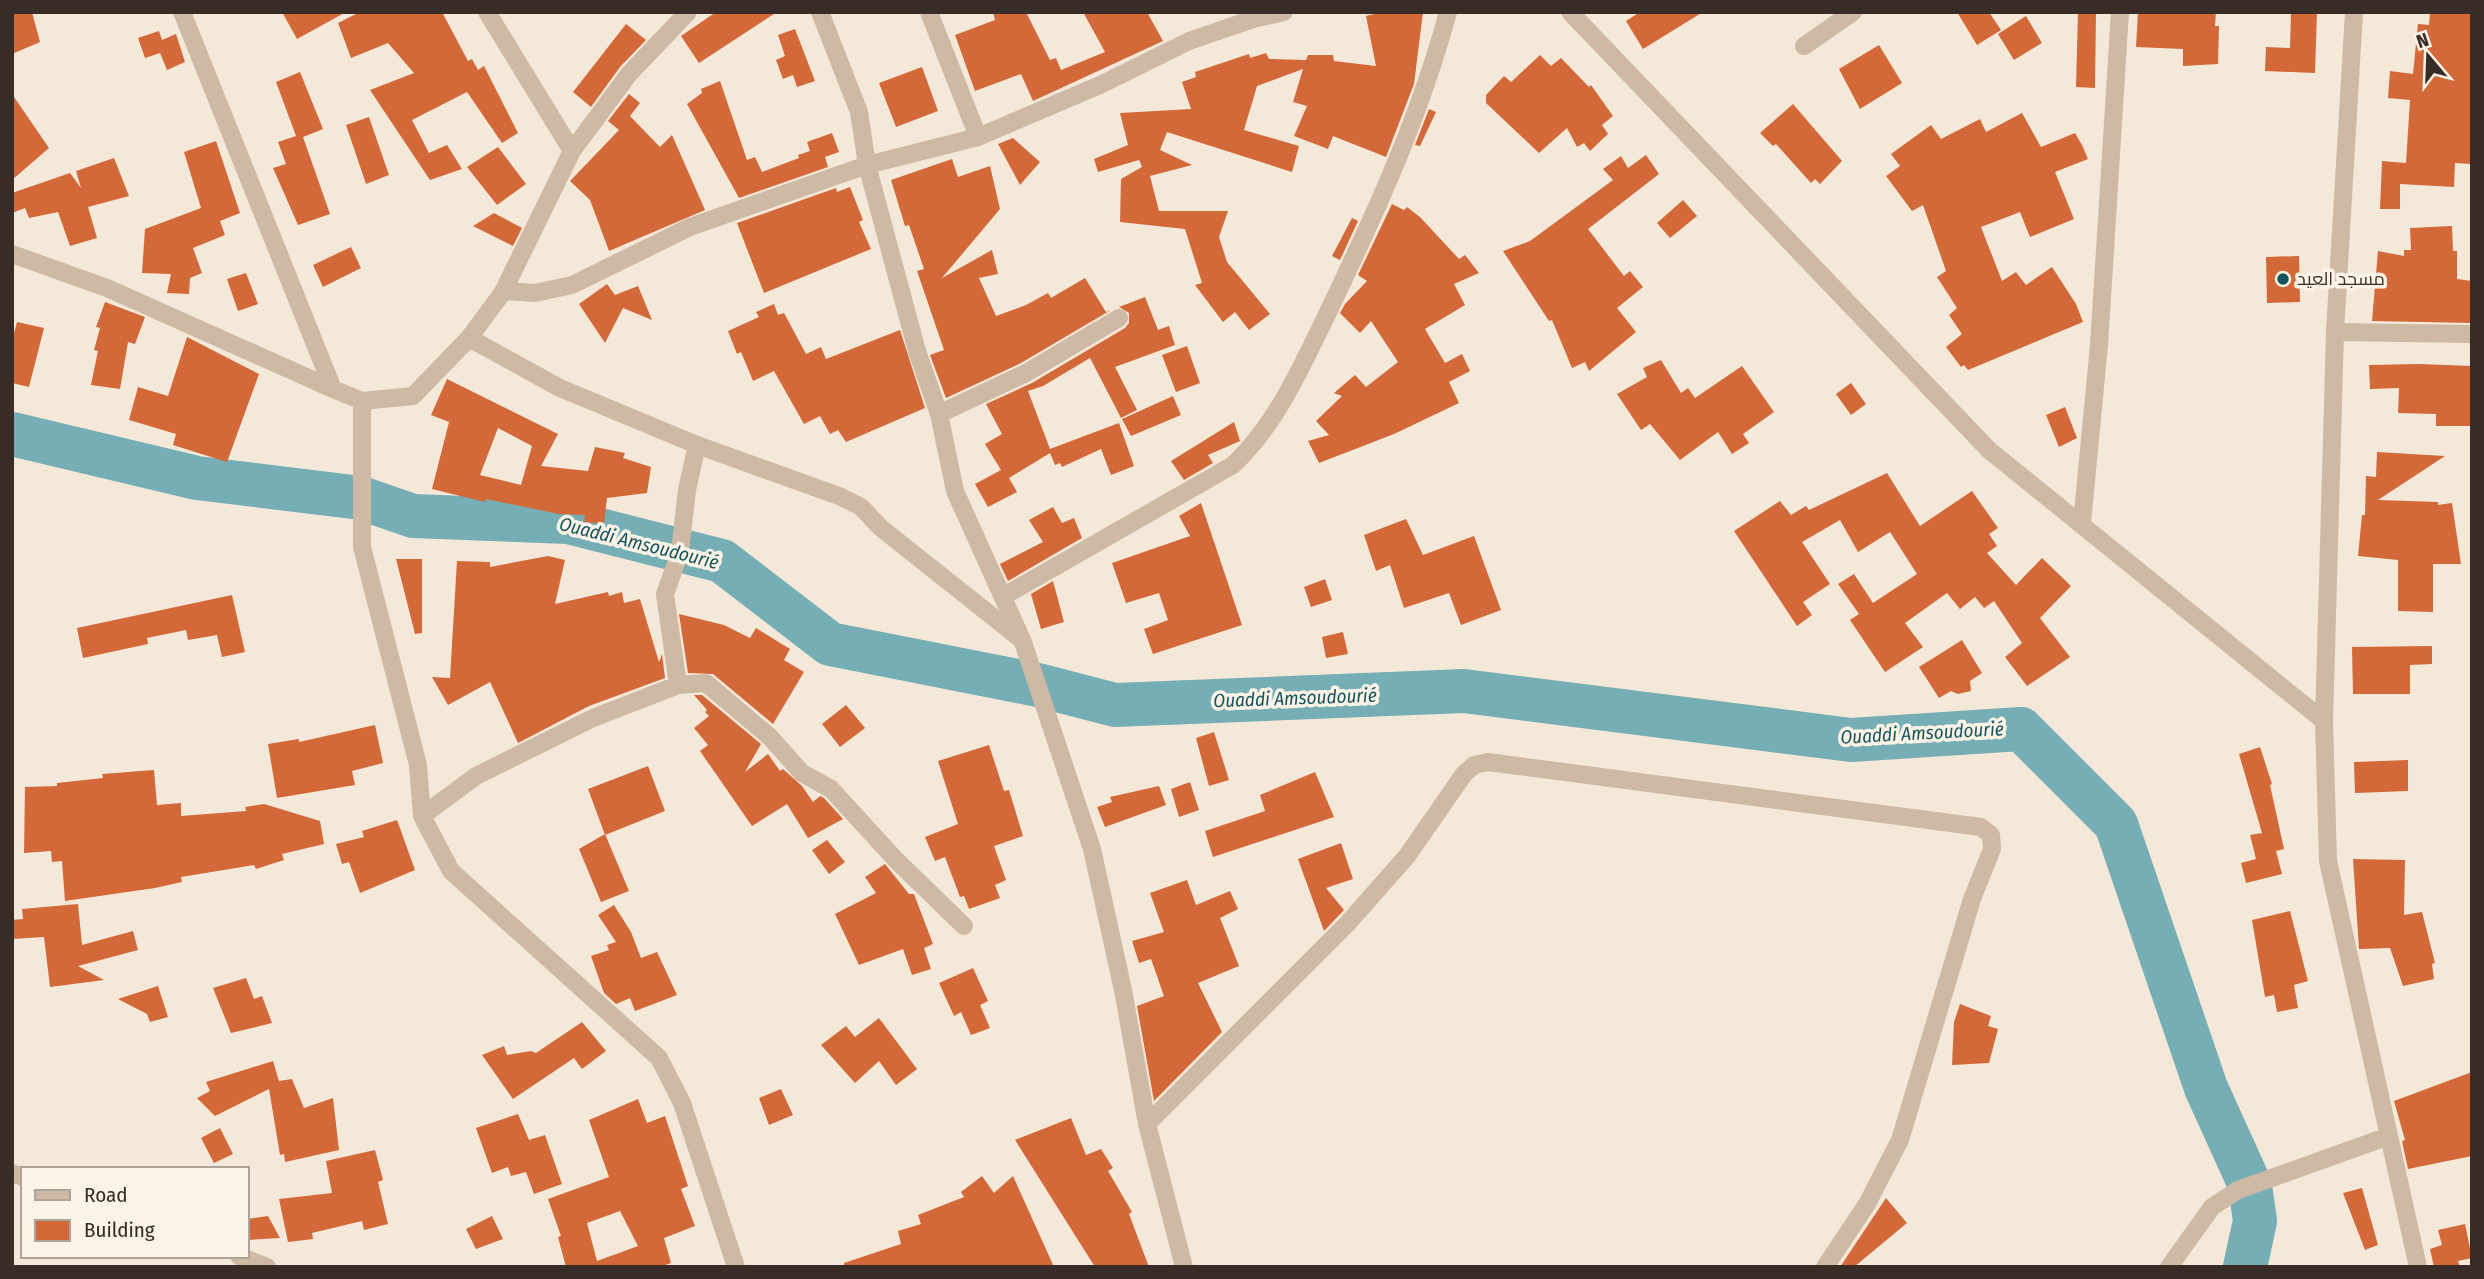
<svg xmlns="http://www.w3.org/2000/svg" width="2484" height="1279" viewBox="0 0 2484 1279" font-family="'Fira Sans Condensed',Cairo,sans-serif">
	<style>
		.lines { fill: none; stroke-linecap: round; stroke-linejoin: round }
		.river { stroke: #75aeb4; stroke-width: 44 }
		.building { fill: #d36839; fill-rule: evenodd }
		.minor { stroke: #cdb9a4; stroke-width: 18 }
		.poi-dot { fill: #17555e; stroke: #fbf3e6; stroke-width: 2.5 }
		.labels { text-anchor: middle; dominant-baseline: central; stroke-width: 7; stroke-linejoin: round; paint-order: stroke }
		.poi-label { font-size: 18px; fill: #382d26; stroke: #fbf3e6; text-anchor: start }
		.water-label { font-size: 19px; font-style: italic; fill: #17555e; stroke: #fbf3e6 }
	</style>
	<rect width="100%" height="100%" fill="#f4e9d9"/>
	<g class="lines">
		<!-- river -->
		<path class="river" d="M12 434 197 478 361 498 413 516 568 522 722 561 830 644 1038 685 1115 705 1464 691 1851 740 2021 729 2116 824 2206 1088 2250 1185 2255 1221 2245 1267"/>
	</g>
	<!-- building -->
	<path class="building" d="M12 12H32L40 42 12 54Z
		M282 12H346L297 39Z
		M360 12H442L468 61 472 59 478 70 484 66 518 133 502 143 467 92 412 120 429 153 447 145 462 169 430 180 370 90 414 73 388 43 351 58 338 23Z
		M716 12H777L699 63 681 36Z
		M993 12H1026L1050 60 1056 58 1061 70 1105 52 1083 12H1147L1163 41 1033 101 1021 74 975 91 955 35 995 20Z
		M1383 12H1423L1414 84 1386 157 1333 136 1328 149 1294 136 1307 106 1293 102 1303 69 1257 86 1244 130 1299 146 1292 172 1167 132 1160 150 1192 165 1150 176 1159 211H1228L1219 237 1227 262 1270 314 1249 330 1235 312 1223 322 1195 285 1202 283 1185 229 1120 222 1121 179 1142 167 1139 160 1098 172 1094 159 1128 145 1120 113 1191 109 1182 82 1196 77 1195 72 1249 54 1250 58 1266 53 1269 59 1306 60 1308 55H1333L1334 61 1376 66 1366 16Z
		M1640 12H1703L1643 49 1626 21Z
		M1957 12H1989L2001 30 1977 45Z
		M2078 12H2096L2095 88 2076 87Z
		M2138 12H2216L2215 26H2219L2218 64 2183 66V49L2136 47Z
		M2291 12H2317L2315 73 2265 71 2266 47 2290 48Z
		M2430 12H2472L2470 164 2455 163 2454 187 2400 184V209H2380L2382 161 2406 163 2410 100 2388 98 2390 71 2413 74 2418 24 2429 25Z
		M2026 16 2042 43 2014 60 1998 34Z
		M626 24 646 40 620 67 591 107 573 92Z
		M795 29 815 81 797 87 793 75 783 79 776 60 785 56 778 35Z
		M159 31 162 40 176 34 185 62 167 70 160 53 145 58 138 38Z
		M1879 45 1902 83 1860 109 1839 69Z
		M1540 55 1551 66 1561 58 1589 87 1591 85 1613 116 1602 125 1608 134 1590 151 1584 143 1577 147 1567 128 1539 153 1486 103V95L1504 76 1511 82Z
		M922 67 938 111 896 127 879 83Z
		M300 72 323 129 303 137 330 214 298 225 273 168 286 164 278 142 296 136 276 82Z
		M720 81 747 160 755 157 762 172 799 158 798 155 810 151 807 142 832 133 839 152 825 157 828 167 739 198 687 104 702 93 701 89Z
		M12 94 49 148 12 180Z
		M629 94 640 103 630 116 660 147 672 135 705 210 609 251 590 200 570 181 619 130 608 121Z
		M1793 104 1842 161 1820 184 1815 179 1811 183 1776 144 1773 146 1760 133Z
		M1429 109 1436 112 1420 146 1415 145Z
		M2022 113 2041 147 2075 133 2082 145 2088 159 2055 172 2074 219 2030 237 2020 212 1981 227 2002 281 2016 272 2026 285 2052 267 2076 304 2083 322 1968 370 1964 365 1961 367 1946 347 1962 334 1949 315 1957 308 1937 277 1946 271 1923 205 1912 211 1886 176 1900 166 1891 154 1931 125 1941 139 1980 119 1986 132Z
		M369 117 389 175 366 184 346 125Z
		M1013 138 1040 162 1020 185 998 144Z
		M216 141 240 213 220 221 225 235 193 248 202 273 190 278 189 294 167 293 171 274 142 273 145 229 201 208 184 152Z
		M498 147 526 184 497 205 467 167Z
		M1646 155 1659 174 1588 229 1624 276 1630 271 1643 287 1617 308 1636 332 1589 371 1585 362 1572 368 1552 320 1549 321 1503 251 1530 241 1613 180 1603 169 1621 156 1628 168Z
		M114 158 129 196 88 207 97 238 70 246 58 212 29 218 25 208 12 213V193L70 173 81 188 76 171Z
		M952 159 958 177 990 166 1000 209 942 278 992 250 998 274 979 278 996 316 1026 305 1048 293 1051 298 1085 278 1106 312 1111 310 1021 363 946 398 930 355 944 350 917 271 924 269 909 225 905 226 891 180Z
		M850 187 863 220 859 222 871 249 764 293 737 223 836 188 837 192Z
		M1683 200 1697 216 1670 238 1657 223Z
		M1392 204 1404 210 1407 207 1420 217 1459 259 1465 255 1479 273 1454 284 1465 305 1425 329 1445 363 1462 354 1470 371 1449 382 1459 403 1394 434 1319 463 1308 441 1329 435 1316 421 1342 396 1334 393 1355 375 1366 387 1398 362 1371 321 1360 333 1340 313 1345 304 1367 281 1358 275Z
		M494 213 522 228 513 246 473 226Z
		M1352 218 1358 221 1340 260 1332 256Z
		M2452 226 2453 251H2457V279L2472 281V323L2372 321 2378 251 2404 256V250H2411L2410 228Z
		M351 247 361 268 323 287 313 265Z
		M2299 256 2300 302 2267 303 2266 257Z
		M246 273 258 304 238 311 227 279Z
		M607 284 615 295 638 286 652 320 623 308 605 343 579 304Z
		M1145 297 1158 330 1169 326 1175 345 1115 367 1137 410 1121 418 1090 358 1043 386 1028 391 1050 449 1119 423 1134 466 1111 475 1101 449 1062 467 1060 463 1055 465 1050 453 1009 478 1017 492 988 507 975 484 1001 470 985 444 1002 434 986 404 1032 383 1125 328 1129 323V313L1119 307Z
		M105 302 145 317 135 344 128 342 120 389 91 385 98 351 94 350 100 328 96 327Z
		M774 304 778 315 784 313 806 354 821 347 826 359 900 330 925 408 846 442 838 430 830 434 820 416 804 424 774 371 753 381 741 352 737 354 728 331 759 317 756 312Z
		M17 322 44 328 29 387 12 383V341Z
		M187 337 259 374 227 462 173 445 176 434 129 420 138 387 168 396Z
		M1187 346 1200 383 1176 392 1162 355Z
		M1661 360 1681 393 1688 388 1695 398 1742 366 1774 412 1743 434 1749 443 1732 454 1718 432 1680 460 1650 424 1641 430 1617 394 1647 377 1643 368Z
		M2419 364 2472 366V426H2436V414L2398 413 2399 388 2370 389 2369 365Z
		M447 379 558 434 541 466 588 471 595 447 625 453 623 458 651 467 647 493 607 498 604 524 584 522 585 515 559 514 486 499 485 502 432 489 449 422 431 415ZM498 428 532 446 521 485 480 475Z
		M1851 383 1866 404 1851 415 1836 394Z
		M1173 396 1181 415 1131 436 1122 419Z
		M2065 407 2077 438 2059 447 2046 415Z
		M1234 422 1240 441 1208 455 1213 463 1184 480 1171 461Z
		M2377 452 2445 456 2378 500 2438 502V505L2452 503 2461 564H2433V612L2398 611V560L2358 556 2362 515H2365L2366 476 2376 477Z
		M1887 473 1920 526 1972 491 1998 528 1989 534 1997 546 1987 553 2016 585 2042 558 2071 586 2040 618 2070 657 2027 686 2005 657 2022 643 1994 601 1984 608 1975 597 1960 609 1947 593 1905 623 1923 647 1885 672 1850 620 1859 614 1838 584 1854 574 1873 603 1917 574 1890 532 1858 552 1840 520 1802 542 1830 584 1803 602 1812 615 1797 626 1734 531 1780 501 1791 515 1806 506 1809 510Z
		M1201 503 1242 625 1153 654 1144 629 1168 620 1159 593 1126 603 1112 563 1190 536 1179 516Z
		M1053 507 1062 523 1074 518 1082 538 1008 581 1000 564 1043 542 1029 520Z
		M1406 519 1423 555 1474 536 1501 610 1461 625 1449 593 1404 608 1390 565 1376 571 1364 535Z
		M548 556 565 560 555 604 608 592 609 596 622 592 624 603 640 599 659 662 662 654 665 678 589 706 518 743 490 682 448 705 432 677 450 678 457 561 490 562V567Z
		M396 559H422V633L415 634Z
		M1325 579 1332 600 1311 607 1304 587Z
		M1053 581 1064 622 1041 629 1031 594Z
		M232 595 245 652 222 657 217 635 188 640 186 630 147 638 148 644 83 658 77 628Z
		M679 614 724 625 750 638 756 628 790 649 784 660 804 672 773 724 713 674 688 673Z
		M1343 632 1348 654 1326 658 1322 637Z
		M1962 640 1982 673 1970 681 1971 691 1958 694 1951 691 1939 698 1919 667Z
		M2432 646V664L2410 665V694H2353L2352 647Z
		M694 695H702L761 744 745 772 768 754 780 771 783 769 802 786 813 802 820 796 824 798 843 819 808 838 787 804 752 826 700 751 708 745 694 728 709 716 705 712 707 710Z
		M846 705 865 728 840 747 822 724Z
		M375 725 383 763 352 771 355 785 277 798 268 744 299 739V742Z
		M1214 732 1229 780 1209 786 1196 738Z
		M989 745 1004 791 1009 790 1023 836 994 846 1006 880 995 885 1000 898 969 909 964 896 960 897 945 857 935 861 925 837 958 824 938 761Z
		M2260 747 2272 784 2270 785 2284 849 2276 851 2282 874 2246 883 2241 863 2256 859 2250 835 2262 833 2239 754Z
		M2408 760V791L2355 793 2354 762Z
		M648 766 665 811 605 835 588 789Z
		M154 770 157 805 181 803V816L246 811 245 807 264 804 320 821 324 844 282 854 284 860 256 869 254 865 181 877 182 882 155 888 65 901 62 861 52 862 51 851 24 853 25 787 57 786V783L103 778 102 774Z
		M1315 772 1334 817 1213 857 1205 831 1265 811 1260 795Z
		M1190 782 1199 810 1179 817 1171 789Z
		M1159 786 1166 805 1105 827 1097 807 1112 802 1110 797Z
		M397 820 415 870 360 893 349 862 342 864 336 844 364 837 362 831Z
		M605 834 629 891 601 902 579 849Z
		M827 840 845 862 829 874 812 850Z
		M1341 843 1353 879 1326 888 1344 910 1324 931 1298 859Z
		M2353 859 2405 860 2404 915 2422 912 2435 963 2432 964 2434 979 2403 986 2390 948 2359 949Z
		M885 864 909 894H914L933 944 924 948 931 969 912 975 903 949 859 965 835 914 876 893 865 877Z
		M1187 880 1196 905 1230 891 1238 909 1220 918 1239 966 1198 983 1222 1032 1154 1101 1137 1006 1164 996 1151 959 1139 963 1132 941 1164 932 1150 893Z
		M78 904 82 945 133 931 138 950 78 966 104 980 50 987 44 937 12 939V920L23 919 22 909Z
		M614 905 631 932 641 958 657 952 677 995 635 1011 630 998 616 1004 604 993 591 956 609 950 607 945 616 942 598 915Z
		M2290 911 2308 981 2294 985 2298 1008 2277 1012 2274 995 2265 997 2252 920Z
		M973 968 988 1001 980 1005 990 1028 971 1035 961 1012 954 1016 939 983Z
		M246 978 254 999 262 996 272 1023 231 1033 213 988Z
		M158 986 168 1017 150 1022 147 1014 118 999Z
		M1960 1004 1991 1016 1988 1026 1998 1029 1989 1063 1952 1065 1954 1022Z
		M879 1018 917 1069 896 1085 879 1061 855 1083 821 1045 846 1026 855 1037Z
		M582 1022 606 1051 582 1069 574 1058 513 1099 482 1055 504 1046 507 1055 531 1051 536 1053Z
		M273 1061 279 1081 292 1079 304 1108 333 1098 339 1150 285 1162 284 1154 280 1155 269 1089 215 1116 197 1098 210 1091 206 1082Z
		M2472 1072V1156L2408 1169 2402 1141 2405 1140 2394 1101Z
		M781 1089 793 1115 769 1125 759 1098Z
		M638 1099 647 1123 665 1116 688 1186 681 1189 695 1226 664 1238 671 1263 660 1267H566L558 1237 561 1236 548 1199 609 1177 589 1120ZM620 1211 638 1246 597 1261 587 1223Z
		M518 1114 529 1140 545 1135 562 1184 534 1194 526 1172 511 1176 508 1167 492 1173 476 1128Z
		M1071 1118 1086 1155 1101 1149 1113 1168 1108 1171 1132 1212 1129 1214 1149 1267H1095L1015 1140Z
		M220 1128 233 1154 214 1163 201 1138Z
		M375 1150 383 1180 378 1182 388 1224 364 1230 362 1221 312 1233 313 1239 288 1242 279 1199 332 1193 326 1161Z
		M982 1176 994 1193 1013 1176 1054 1267H844V1263L901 1244 898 1231 921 1224 918 1215 964 1197 961 1192Z
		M2362 1188 2378 1245 2365 1250 2343 1193Z
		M1886 1198 1907 1223 1854 1267H1840Z
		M268 1216 280 1238 247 1240V1219Z
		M492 1216 503 1239 476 1249 466 1229Z
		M2465 1224 2472 1258 2458 1261 2460 1267H2434L2430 1249 2442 1245 2438 1230Z"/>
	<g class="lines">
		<!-- minor -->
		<path class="minor" d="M182 12 333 389 362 401 413 396 469 338 503 292 572 151 629 74 688 12
			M487 12 572 151
			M820 12 859 112 867 165 917 351 939 414 955 491 1023 642 1092 849 1123 990 1147 1124 1184 1267
			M929 12 978 137
			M1570 12 1989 450 2324 721
			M2354 12 2335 332 2324 721 2328 861 2418 1267
			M1804 46 1853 12
			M12 254 107 288 333 389
			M503 291 535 293 572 285 690 227 867 165 978 137 1100 85 1189 41 1253 19 1284 12
			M2335 332 2472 334
			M469 338 560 388 697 445 839 496 861 507 881 528 1022 640
			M362 401V547L418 765 422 816 451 871 659 1058 682 1103 736 1267
			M939 414 1026 373 1119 318
			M2082 523 2099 345 2120 12
			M1004 596 1233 465C1277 424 1304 362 1330 308 1376 212 1420 116 1448 12
			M678 685 665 594 680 552 687 490 697 445
			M422 816 476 776 593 718 678 685 706 683 770 737 802 773 831 789 896 860 964 926
			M1147 1124 1347 924 1407 856 1464 774 1474 765 1488 762 1981 827 1991 835 1992 849 1972 899 1900 1140 1867 1204 1825 1267
			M12 1173 23 1177
			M239 1256 267 1267
			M2169 1267 2212 1207 2238 1190 2389 1136"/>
	</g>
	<!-- markers -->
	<circle class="poi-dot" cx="2283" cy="279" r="7"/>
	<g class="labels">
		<!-- poi labels -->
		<g class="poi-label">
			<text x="2297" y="279">مسجد العيد</text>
		</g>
		<!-- water labels -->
		<g class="water-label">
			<text transform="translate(639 543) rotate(14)">Ouaddi Amsoudourié</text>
			<text transform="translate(1295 698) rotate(-2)">Ouaddi Amsoudourié</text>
			<text transform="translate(1922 733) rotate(-3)">Ouaddi Amsoudourié</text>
		</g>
	</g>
	<!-- border -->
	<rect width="2484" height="1279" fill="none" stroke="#382d26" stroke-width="28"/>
	<!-- legend -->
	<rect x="21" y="1167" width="228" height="91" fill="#fbf3e6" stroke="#ada499" stroke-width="2"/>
	<rect x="35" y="1190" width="35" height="10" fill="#cdb9a4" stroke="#ada499" stroke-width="2"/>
	<text x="84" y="1202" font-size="21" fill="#382d26">Road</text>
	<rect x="35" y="1220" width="35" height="21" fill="#d36839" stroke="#ada499" stroke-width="2"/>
	<text x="84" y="1237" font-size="21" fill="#382d26">Building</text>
	<!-- north arrow -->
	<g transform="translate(2428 56) rotate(341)" stroke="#fbf3e6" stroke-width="5" paint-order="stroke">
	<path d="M0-5L12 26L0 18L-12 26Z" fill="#382d26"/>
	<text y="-10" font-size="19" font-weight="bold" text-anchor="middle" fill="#382d26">N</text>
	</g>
</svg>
